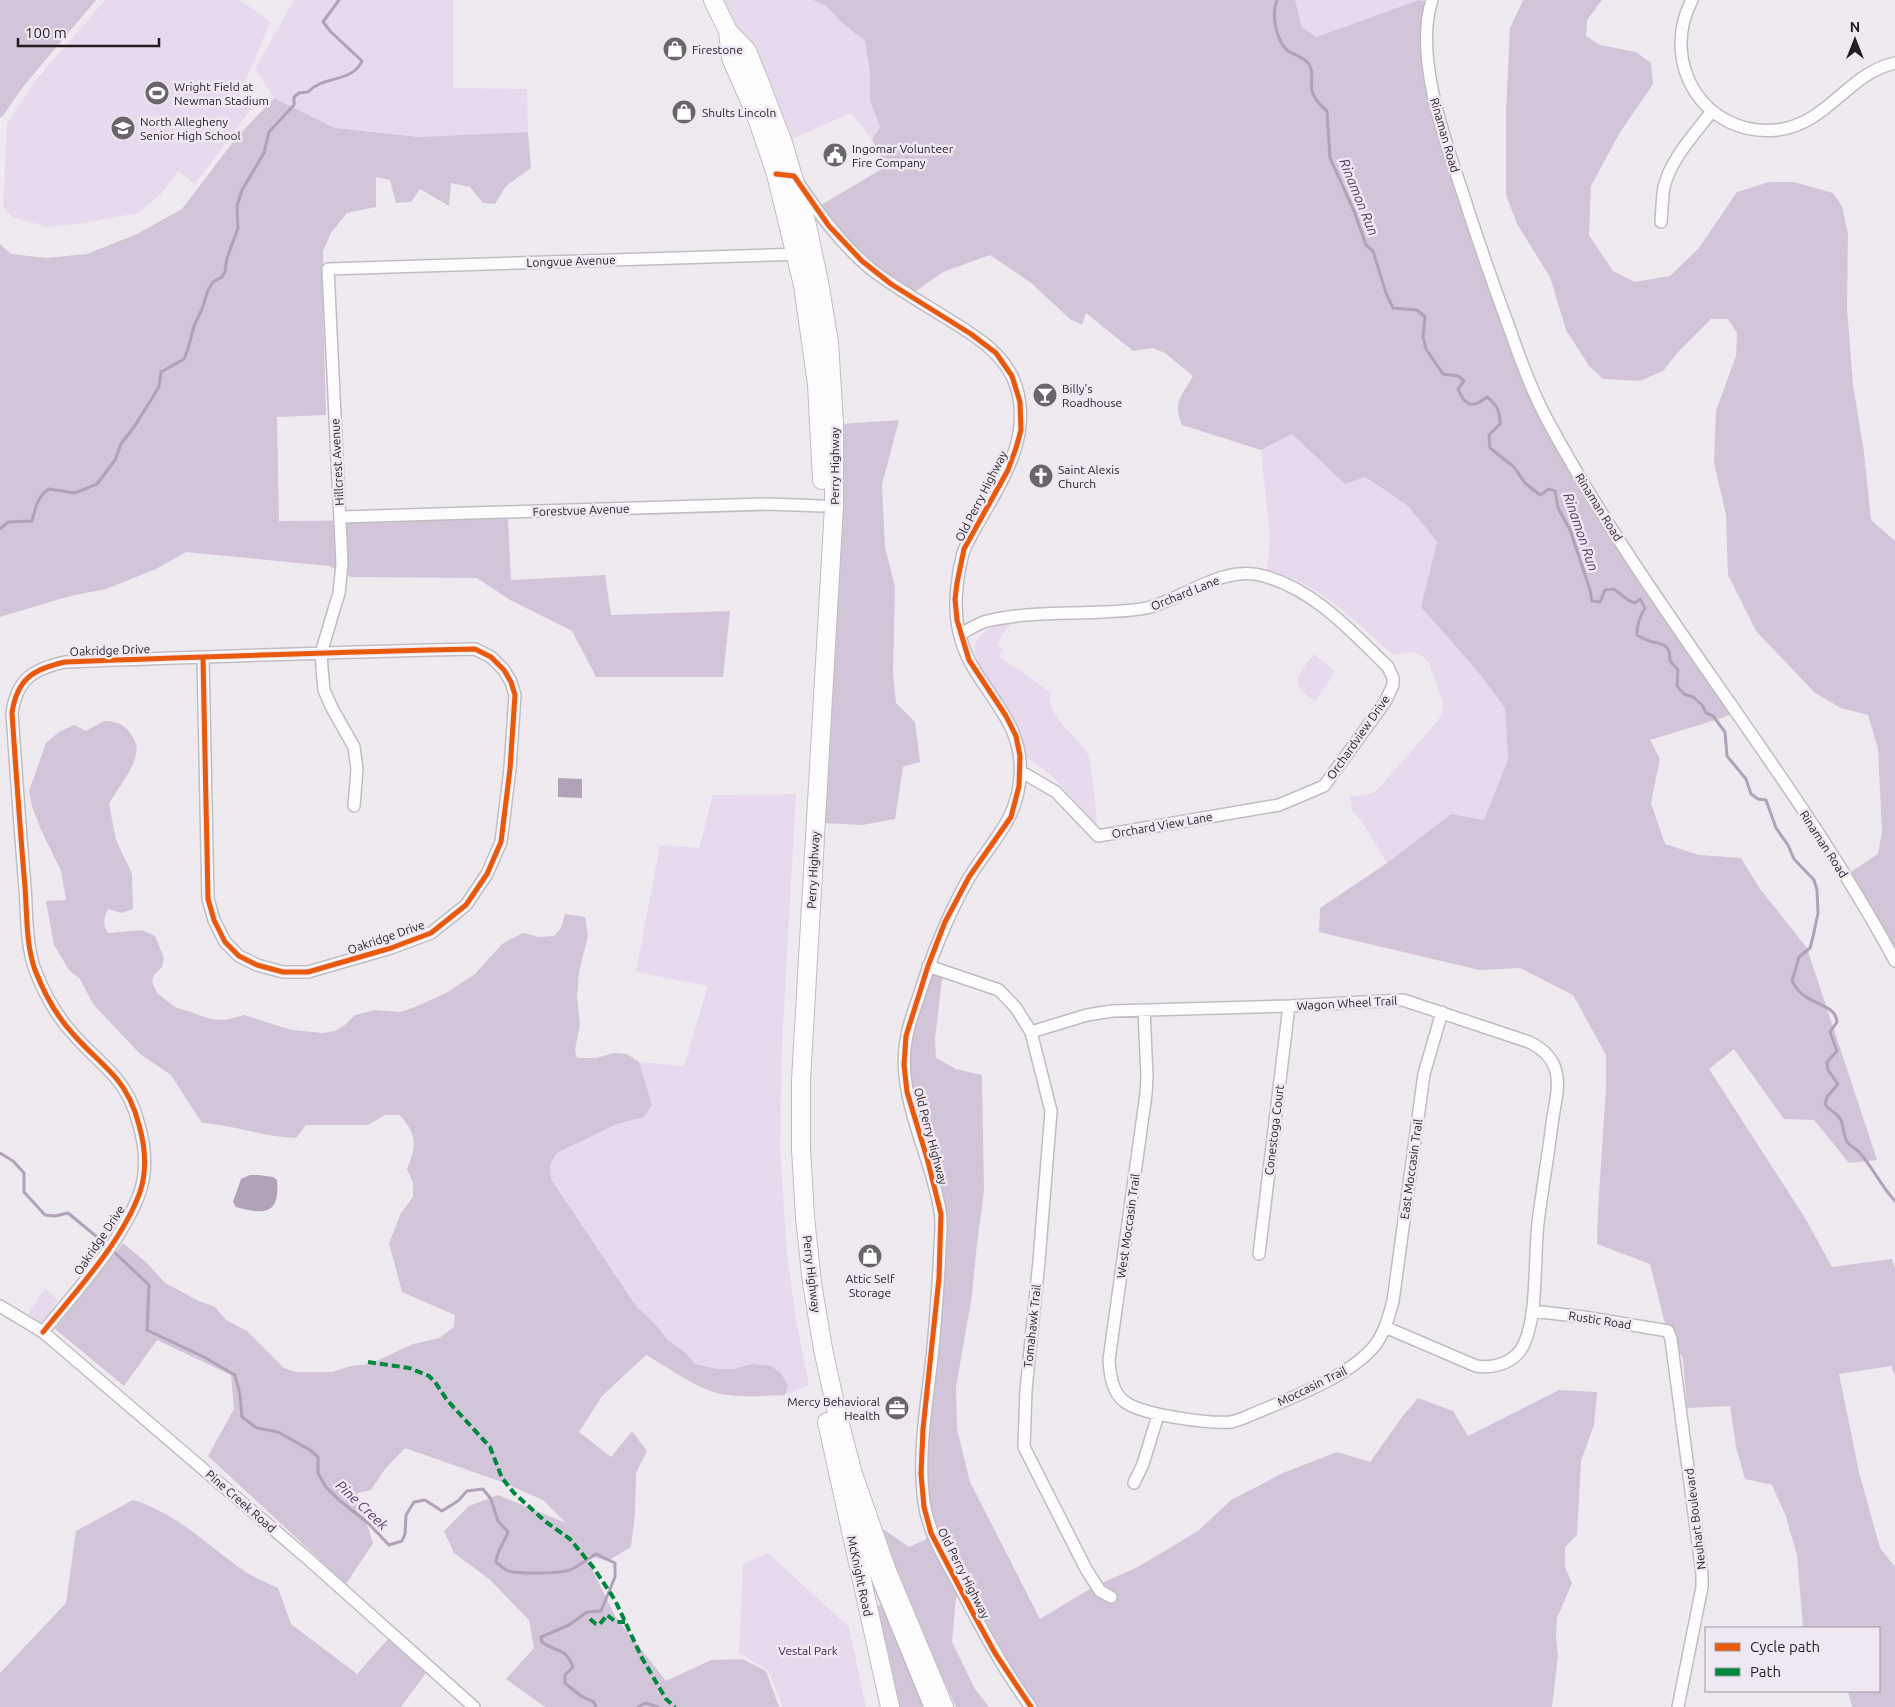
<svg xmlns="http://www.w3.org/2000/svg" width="1895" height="1707" viewBox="0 0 1895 1707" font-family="Ubuntu,sans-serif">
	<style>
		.green { fill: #e8daee }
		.forest { fill: #d3c5d9 }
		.water { fill: #b2a2b9 }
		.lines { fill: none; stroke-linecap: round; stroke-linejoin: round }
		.stream { stroke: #b2a2b9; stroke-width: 3 }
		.minor-casing { stroke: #c0bdc2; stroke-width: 14 }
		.major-casing { stroke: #c0bdc2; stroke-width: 18 }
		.highway-casing { stroke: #c0bdc2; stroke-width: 20 }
		.minor { stroke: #fcfcfd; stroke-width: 11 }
		.major { stroke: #fcfcfd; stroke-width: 15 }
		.highway { stroke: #fcfcfd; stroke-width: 18 }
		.quiet { stroke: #00873e; stroke-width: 4; stroke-dasharray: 8 4; stroke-linecap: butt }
		.cycleway-casing { stroke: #efe8f2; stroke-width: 8 }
		.cycleway { stroke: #e8590c; stroke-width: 5 }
		.labels { text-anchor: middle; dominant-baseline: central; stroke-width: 5; stroke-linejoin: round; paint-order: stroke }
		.poi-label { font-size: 12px; fill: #211e22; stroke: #efe8f2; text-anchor: start }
		.street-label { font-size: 12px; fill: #211e22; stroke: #efe8f2 }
		.park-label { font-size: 12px; fill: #442651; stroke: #efe8f2 }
		.water-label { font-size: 14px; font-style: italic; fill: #583966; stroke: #efe8f2 }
	</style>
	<rect width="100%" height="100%" fill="#eeeaf0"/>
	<!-- green -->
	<path class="green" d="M105 0H240L270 22 240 95 253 106 195 184 178 171 161 194 138 213 84 223 47 227 12 217 3 207 7 124 35 81Z
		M294 0H453V88L527 89 528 132 419 137 335 128 274 98 255 69Z
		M713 0H813L826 6 841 22 865 41 870 73V101L880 127 872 139 851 113 783 143Z
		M1295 0H1432L1431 3 1419 0 1315 37 1302 27Z
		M1292 434 1364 477 1407 505 1437 542 1421 607 1479 673 1505 708 1508 759 1484 820 1451 814 1387 863 1361 820 1352 811 1350 796 1365 795 1375 792 1425 736 1441 716 1443 702 1429 663 1422 656 1413 652 1393 655C1363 628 1333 598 1296 580 1287 576 1277 573 1267 570L1270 538 1261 450Z
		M1016 622 1008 627 999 640 1000 641 998 645 1003 649 999 656 1051 693C1043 712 1078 737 1087 753 1092 762 1096 811 1097 825L1050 774 1027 758C1024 740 1018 724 1009 708 998 689 961 655 981 635 991 625 1003 623 1016 622Z
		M1314 654 1334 671V674L1315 701C1287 684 1297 676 1314 654Z
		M796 794 782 1046 780 1149 787 1253 796 1320 809 1385 785 1395 788 1385 752 1364 733 1369H716L695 1364 686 1353 668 1340 654 1323 636 1306 551 1179 550 1165 557 1153 617 1124 644 1117 652 1105 639 1062 684 1066 708 986 636 972 660 845 699 848 713 795Z
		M45 1288 58 1300 42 1323 28 1314Z
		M768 1553 849 1627 866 1707H783L768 1670 739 1653 743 1564Z"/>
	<!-- forest -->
	<path class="forest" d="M0 0H96L22 88 3 116 0 118Z
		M813 0H1295L1302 27 1316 37 1419 0 1431 3 1426 32 1444 133 1549 423 1735 712 1722 718 1650 740 1660 759 1651 803 1665 844 1699 855 1741 858 1760 889 1807 948 1877 1160 1849 1163 1814 1120 1784 1119 1734 1049 1709 1069 1805 1218 1832 1267 1892 1259 1895 1268V1376L1891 1366 1839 1374 1859 1472 1880 1548 1895 1567V1707H1852L1848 1691H1879V1628H1803L1797 1555 1785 1514 1772 1485 1745 1479 1736 1447 1730 1406 1687 1408 1683 1359 1664 1320 1650 1264 1597 1244 1598 1209 1606 1088V1055L1573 995 1520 968 1479 970 1319 932 1320 908 1387 863 1451 814 1484 820 1508 759 1505 708 1479 673 1421 607 1437 542 1407 505 1365 477 1345 484 1292 434 1261 450 1182 425C1172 401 1182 397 1193 376L1165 353 1152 348 1133 351 1086 313 1082 325 1070 319 1030 282 990 255 943 272 909 296 891 284 816 208 885 167 872 139 880 127 870 101V73L865 41 841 22 826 6Z
		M1523 0H1602L1587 20 1586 36 1600 45 1636 52 1651 63 1653 84 1619 134 1591 186 1589 235 1613 271 1635 282 1670 276 1699 248 1737 192 1769 182H1794L1833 193 1842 206 1848 234 1847 308 1853 385 1864 452 1871 520 1895 541V961L1845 876 1878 854 1882 832 1878 749 1868 715 1841 708 1815 693 1756 631 1728 575 1726 515 1714 463 1716 411 1736 356 1737 333 1728 319H1711L1679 351 1663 371 1640 381 1603 379 1589 366 1566 330 1550 277 1517 224 1506 195V110L1510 28Z
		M274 98 335 128 419 137 528 132 531 168 506 186 495 204 483 203 470 187 451 183 449 206 420 189 411 202 396 203 390 180 376 177V207L347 213 331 233 323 251V306L326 415 277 417 279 521 508 519 511 580 605 575 611 615 730 611 723 677H596L572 631 510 600 477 578 351 577 329 566 186 552 156 569 106 589 70 596 0 617V244L11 254 46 258 87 254 137 234 182 209 236 138Z
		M899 420 882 485 885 547 895 587 893 674 896 703 915 722 920 762 903 767 895 819 862 825 822 823 841 424Z
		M104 721C115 721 123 723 130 733 132 736 135 741 136 744 141 761 117 789 109 804L116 840 132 874 133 909 121 913 108 909C104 918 102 925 108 933L142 930 155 936 164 958 162 967 154 975 152 982 157 993 175 1007 211 1019 226 1020 244 1015 292 1030 323 1033 335 1031 346 1024 355 1015 374 1010 400 1012 415 1007 446 993 475 974 502 944 523 933 539 937 554 936 561 928 565 914 585 917 588 936 579 972 577 997 580 1024 575 1050 577 1058H596L614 1053 627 1054 639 1062 652 1105 644 1117 617 1124 557 1153 550 1165 551 1179 636 1306 654 1323 668 1340 686 1353 695 1364 717 1369H733L752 1364 771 1366 781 1373 788 1386 785 1395C762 1396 733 1399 711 1391 688 1383 668 1367 646 1355L602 1396 579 1432 611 1457 632 1431 647 1451 636 1473 635 1513 631 1547 608 1561 585 1555 615 1616 666 1681 711 1660 742 1659 766 1671 779 1707H545L506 1679 534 1648 529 1620 489 1579 454 1553 444 1531 469 1506 498 1495 566 1523 543 1500 502 1482 405 1448 385 1469 371 1490 357 1493 373 1543 346 1584 208 1456 234 1409 231 1375 157 1340 124 1386 55 1329 123 1243 147 1263 165 1283 199 1301 215 1307 226 1320 247 1331 284 1368 296 1372H332L351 1366 370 1364 413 1344 439 1338 454 1327 455 1315 402 1292 389 1243 401 1213 413 1197V1183L407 1169C417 1144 417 1136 400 1115H385L368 1125H306L296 1138C264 1137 234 1125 202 1123L171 1075 140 1054 93 1004 80 979 69 970 54 945 46 901 66 900 61 871 41 830 32 806 29 791 46 743 59 732 74 725 86 731Z
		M928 966 943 971 935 1039 936 1058 956 1069 982 1075 984 1191 976 1252 972 1295 956 1387 957 1429 970 1482 1040 1619 1093 1587 1138 1567 1198 1531 1231 1500 1283 1473 1337 1452 1370 1462 1402 1417 1418 1398 1453 1411 1468 1436 1559 1390 1597 1392 1594 1425 1581 1461 1577 1535 1565 1547V1567L1572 1583 1557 1618 1556 1638 1558 1656 1552 1707H1031L964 1595 956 1597 952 1642 975 1689 989 1707H956L926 1643 887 1545 883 1529 909 1547 925 1540 931 1533 924 1507 941 1214 904 1065Z
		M133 1500C176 1513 205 1543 240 1568 252 1577 265 1582 278 1588L291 1624 357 1674 388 1639 426 1673 401 1707H0V1673L66 1603 76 1531Z
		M881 1605 923 1707H897L874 1607Z"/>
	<!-- water -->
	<path class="water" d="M558 778 582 779V798L558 797Z
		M259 1175 273 1177 277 1180C280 1215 265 1215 236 1207L233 1202 241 1179 250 1175Z"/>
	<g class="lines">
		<!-- stream -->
		<path class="stream" d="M1277 0C1271 14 1276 41 1288 51 1294 55 1304 57 1308 63 1315 73 1310 79 1312 90 1313 98 1321 106 1327 111L1330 158 1354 211 1366 245 1373 251 1386 293 1393 308 1417 310 1425 317 1423 337 1426 349 1443 374 1458 376 1464 381 1458 389C1465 406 1472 409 1487 397 1497 405 1500 411 1500 424L1489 435 1490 448 1514 467 1525 483 1540 495 1549 489 1555 491 1558 508 1570 530 1590 590 1592 601 1600 602 1605 590 1614 589 1628 600 1635 603 1640 599 1645 608C1639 617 1637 624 1637 635 1642 638 1648 641 1653 642 1666 644 1670 647 1670 661L1678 670 1677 686 1684 694 1693 697 1702 705 1706 713 1713 716 1725 732 1727 756 1746 779 1751 794 1758 799 1766 800 1776 828 1788 845 1794 859 1814 880 1817 890 1818 913 1813 937 1810 948 1799 957 1792 981C1795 986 1799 993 1805 996 1816 1005 1836 1006 1837 1022L1830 1032 1837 1051 1827 1062 1828 1070 1838 1084 1827 1097 1825 1104C1830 1112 1834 1111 1839 1117 1845 1124 1842 1136 1848 1143 1851 1147 1857 1149 1860 1153 1873 1168 1881 1186 1895 1201
			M0 529 8 522 32 521C35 508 38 496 49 489L75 493 97 484 115 460 121 444 134 427 159 387 161 372 184 359 188 349 194 326 202 309 208 290 213 282 222 277 225 272 227 258 238 228 237 206 242 190 264 153 269 132 294 105V97L299 93 308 92C324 75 352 83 362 61L331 32 323 22 339 0
			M0 1153 13 1161 24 1173V1192L45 1215 55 1216 68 1213 108 1246
			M112 1250 149 1285 147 1330 204 1357 235 1375 240 1395 242 1417 257 1428 278 1432 310 1450 318 1457V1473L326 1487 339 1500 368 1523 389 1545 402 1541 405 1534 406 1515 414 1502 425 1500 442 1511 458 1501 467 1491 483 1489 491 1499 498 1521 508 1532C504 1544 497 1549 496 1562 500 1565 504 1570 509 1571 519 1574 563 1574 572 1569 580 1565 588 1559 596 1554L615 1563V1577L601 1611 587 1612 569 1625 541 1637 542 1642C556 1653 565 1646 573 1667L565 1675V1683L581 1696 594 1702 596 1707
			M638 1707 645 1703 658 1707"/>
		<defs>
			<path id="minor" d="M1432 0C1414 54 1444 138 1462 191 1477 238 1493 284 1510 330 1521 362 1533 395 1550 425 1652 612 1794 774 1895 961
				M1692 0C1659 63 1704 137 1777 130 1828 124 1848 73 1895 63
				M799 184C820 215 842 245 871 269 894 287 919 301 943 316 972 334 1005 352 1016 386 1032 437 1003 479 979 522 973 532 967 542 963 553 960 564 958 575 957 587 954 612 958 639 970 662 992 702 1024 727 1020 777 1017 824 987 845 966 883 945 921 930 960 917 1002 913 1013 909 1024 907 1035 894 1094 931 1153 940 1211 942 1222 941 1234 940 1245 939 1280 936 1314 933 1348 928 1399 917 1451 924 1502 928 1531 943 1556 957 1581 979 1624 1002 1668 1031 1707
				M1661 222C1662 210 1662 198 1664 187 1671 158 1695 134 1712 111
				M341 517 768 504 822 506
				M960 634C969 630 978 623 987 621 1025 612 1066 614 1104 612 1118 611 1133 611 1146 608 1185 599 1222 564 1264 576 1315 590 1352 632 1388 667L1393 678V685L1385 702 1324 786 1279 805 1098 836 1056 792 1020 771
				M354 806 357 769 354 747 332 708 324 690 322 668 321 653 339 593 342 564 328 269 801 254
				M928 966 999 990 1016 1008 1031 1032 1051 1111 1039 1261 1026 1390 1024 1447 1086 1569 1100 1591 1111 1597
				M1144 1010 1147 1076 1146 1094 1109 1360C1110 1374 1112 1393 1125 1402 1143 1415 1209 1424 1231 1422 1236 1421 1241 1419 1246 1417 1285 1400 1350 1378 1376 1344 1385 1331 1389 1316 1393 1301L1424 1074 1442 1012
				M1031 1032 1087 1015 1112 1011 1289 1006 1403 1000 1529 1042C1540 1047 1550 1055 1555 1068 1561 1085 1554 1107 1552 1124 1548 1157 1542 1190 1538 1223 1534 1257 1538 1314 1524 1344 1516 1362 1495 1369 1476 1366L1385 1327
				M1259 1254 1289 1006
				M0 1306 43 1332 307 1558 474 1707
				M1532 1311 1584 1317 1668 1331 1671 1339 1702 1574V1587L1678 1707
				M43 1332C76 1291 122 1242 140 1192 147 1171 145 1146 139 1125 135 1109 127 1091 116 1078 103 1063 87 1050 74 1035 56 1016 44 993 35 970 26 945 27 914 25 887 20 829 16 771 12 713 17 679 33 669 65 662 201 657 338 652 475 649L491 657 504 670 511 682 515 695 510 769 501 842 487 874 466 905 431 933 391 948 308 972H283L257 965 239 956 225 942 214 920 208 899 203 657
				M1134 1483 1143 1464 1158 1415"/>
			<path id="major" d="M851 1500 878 1575 932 1707"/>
			<path id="highway" d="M713 0 728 31 747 51 758 78 783 143 806 221 819 282 829 342 834 424V506L801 1081V1149L805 1217 812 1283 823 1349 837 1413 853 1474 887 1571 944 1707
				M728 31 731 58 756 115 776 174 803 285 817 384 822 480
				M827 1422 890 1707"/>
		</defs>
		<!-- minor casing -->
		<use href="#minor" class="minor-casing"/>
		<!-- major casing -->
		<use href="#major" class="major-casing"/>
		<!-- highway casing -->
		<use href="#highway" class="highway-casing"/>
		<!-- minor -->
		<use href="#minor" class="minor"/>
		<!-- major -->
		<use href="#major" class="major"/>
		<!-- highway -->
		<use href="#highway" class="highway"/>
		<!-- quiet -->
		<path class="quiet" d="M368 1362 409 1368 429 1376 435 1382 447 1400 490 1447 502 1478 514 1493 546 1522 570 1539 593 1567 615 1600 642 1658 666 1699 675 1707
			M590 1619 596 1624H600L607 1615 616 1622H625"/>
		<defs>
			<path id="cycleway" d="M776 174 794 176 829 226 862 261 891 284 971 334 996 353 1012 376 1020 402 1021 430 1016 448 1008 470 964 549 957 583 955 599 957 620 969 660 1006 716 1016 736 1020 756 1019 786 1011 817 969 877 945 922 928 966 906 1036 904 1065 907 1092 927 1158 941 1214 939 1278 923 1429 921 1474 924 1507 931 1533 973 1613 995 1653 1031 1707
				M43 1332C76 1291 122 1242 140 1192 147 1171 145 1146 139 1125 135 1109 127 1091 116 1078 103 1063 87 1050 74 1035 56 1016 44 993 35 970 26 945 27 914 25 887 20 829 16 771 12 713 17 679 33 669 65 662 201 657 338 652 475 649L491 657 504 670 511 682 515 695 510 769 501 842 487 874 466 905 431 933 391 948 308 972H283L257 965 239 956 225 942 214 920 208 899 203 657"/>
		</defs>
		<!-- cycleway casing -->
		<use href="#cycleway" class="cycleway-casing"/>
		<!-- cycleway -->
		<use href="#cycleway" class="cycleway"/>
	</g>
	<!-- icons -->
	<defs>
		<symbol id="shop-disc" viewBox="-11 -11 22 22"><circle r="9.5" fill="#69656a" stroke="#efe8f2"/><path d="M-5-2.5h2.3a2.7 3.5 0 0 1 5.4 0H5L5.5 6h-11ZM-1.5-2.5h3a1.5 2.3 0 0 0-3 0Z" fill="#fff"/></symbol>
		<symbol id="stadium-disc" viewBox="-11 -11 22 22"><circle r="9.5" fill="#69656a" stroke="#efe8f2"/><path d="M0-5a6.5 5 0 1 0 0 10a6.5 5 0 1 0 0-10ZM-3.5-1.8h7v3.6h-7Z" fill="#fff"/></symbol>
		<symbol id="school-disc" viewBox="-11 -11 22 22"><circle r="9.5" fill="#69656a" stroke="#efe8f2"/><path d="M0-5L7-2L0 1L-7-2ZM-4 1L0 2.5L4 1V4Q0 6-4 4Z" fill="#fff"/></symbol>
		<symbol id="civic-disc" viewBox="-11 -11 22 22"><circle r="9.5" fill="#69656a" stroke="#efe8f2"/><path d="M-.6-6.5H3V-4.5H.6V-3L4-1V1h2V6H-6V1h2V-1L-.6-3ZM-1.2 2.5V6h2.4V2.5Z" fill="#fff"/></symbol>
		<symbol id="bar-disc" viewBox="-11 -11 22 22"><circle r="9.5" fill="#69656a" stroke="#efe8f2"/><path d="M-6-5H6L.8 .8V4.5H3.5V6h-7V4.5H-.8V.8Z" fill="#fff"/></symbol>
		<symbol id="church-disc" viewBox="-11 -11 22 22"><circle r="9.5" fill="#69656a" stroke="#efe8f2"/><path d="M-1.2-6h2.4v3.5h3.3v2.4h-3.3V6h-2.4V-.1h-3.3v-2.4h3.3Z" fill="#fff"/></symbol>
		<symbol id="office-disc" viewBox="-11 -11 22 22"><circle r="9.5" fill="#69656a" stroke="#efe8f2"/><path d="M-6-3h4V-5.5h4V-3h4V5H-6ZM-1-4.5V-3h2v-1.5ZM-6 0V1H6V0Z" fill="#fff"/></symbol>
	</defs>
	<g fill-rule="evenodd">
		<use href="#shop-disc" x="661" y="35" width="28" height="28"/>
		<use href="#stadium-disc" x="143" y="79" width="28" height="28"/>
		<use href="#shop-disc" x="670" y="98" width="28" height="28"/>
		<use href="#school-disc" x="109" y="114" width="28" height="28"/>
		<use href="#civic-disc" x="821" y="141" width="28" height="28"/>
		<use href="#bar-disc" x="1031" y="381" width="28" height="28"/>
		<use href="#church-disc" x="1027" y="462" width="28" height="28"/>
		<use href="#shop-disc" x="856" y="1242" width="28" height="28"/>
		<use href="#office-disc" x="883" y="1394" width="28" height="28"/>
	</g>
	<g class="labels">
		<!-- poi labels -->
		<g class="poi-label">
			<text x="692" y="49">Firestone</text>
			<text x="174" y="86">Wright Field at<tspan x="174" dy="14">Newman Stadium</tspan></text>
			<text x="702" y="112">Shults Lincoln</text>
			<text x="140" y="121">North Allegheny<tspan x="140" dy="14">Senior High School</tspan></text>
			<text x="852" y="148">Ingomar Volunteer<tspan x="852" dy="14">Fire Company</tspan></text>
			<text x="1062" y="388">Billy's<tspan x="1062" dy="14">Roadhouse</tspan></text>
			<text x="1058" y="469">Saint Alexis<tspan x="1058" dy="14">Church</tspan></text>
			<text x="870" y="1278" text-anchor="middle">Attic Self<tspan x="870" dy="14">Storage</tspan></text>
			<text x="880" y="1401" text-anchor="end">Mercy Behavioral<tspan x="880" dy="14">Health</tspan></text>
		</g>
		<!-- street labels -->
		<g class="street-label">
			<text transform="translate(1445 135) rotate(74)">Rinaman Road</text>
			<text transform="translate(571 261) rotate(-2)">Longvue Avenue</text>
			<text transform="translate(337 462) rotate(-93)">Hillcrest Avenue</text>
			<text transform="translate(834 466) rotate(-90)">Perry Highway</text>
			<text transform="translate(981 496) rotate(-63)">Old Perry Highway</text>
			<text transform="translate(1599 507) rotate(58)">Rinaman Road</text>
			<text transform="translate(581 510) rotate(-2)">Forestvue Avenue</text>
			<text transform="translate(1185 593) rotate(-22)">Orchard Lane</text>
			<text transform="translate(110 650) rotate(-2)">Oakridge Drive</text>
			<text transform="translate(1358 737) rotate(-55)">Orchardview Drive</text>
			<text transform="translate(1162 825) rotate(-10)">Orchard View Lane</text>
			<text transform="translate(1824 844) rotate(57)">Rinaman Road</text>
			<text transform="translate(813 870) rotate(-87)">Perry Highway</text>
			<text transform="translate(386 937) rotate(-19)">Oakridge Drive</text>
			<text transform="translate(1347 1003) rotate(-3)">Wagon Wheel Trail</text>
			<text transform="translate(1274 1130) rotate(-83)">Conestoga Court</text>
			<text transform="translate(931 1136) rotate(75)">Old Perry Highway</text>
			<text transform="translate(1411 1169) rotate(-82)">East Moccasin Trail</text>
			<text transform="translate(1128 1226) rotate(-82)">West Moccasin Trail</text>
			<text transform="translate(99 1240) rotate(-56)">Oakridge Drive</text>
			<text transform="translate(812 1274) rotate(83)">Perry Highway</text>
			<text transform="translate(1600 1320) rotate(9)">Rustic Road</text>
			<text transform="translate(1032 1326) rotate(-84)">Tomahawk Trail</text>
			<text transform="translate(1312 1386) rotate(-26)">Moccasin Trail</text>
			<text transform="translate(241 1501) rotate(41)">Pine Creek Road</text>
			<text transform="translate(1695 1519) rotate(-97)">Neuhart Boulevard</text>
			<text transform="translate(964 1573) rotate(63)">Old Perry Highway</text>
			<text transform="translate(860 1576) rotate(78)">McKnight Road</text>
		</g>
		<!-- park labels -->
		<g class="park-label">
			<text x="808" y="1650">Vestal Park</text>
		</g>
		<!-- water labels -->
		<g class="water-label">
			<text transform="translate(1359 197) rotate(68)">Rinamon Run</text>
			<text transform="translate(1581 532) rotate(71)">Rinamon Run</text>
			<text transform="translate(362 1505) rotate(43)">Pine Creek</text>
		</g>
	</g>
	<!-- legend -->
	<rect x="1705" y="1627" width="175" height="65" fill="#efe8f2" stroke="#9d979f"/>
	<rect x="1715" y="1643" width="25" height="8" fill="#e8590c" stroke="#9d979f"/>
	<text x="1750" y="1652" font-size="15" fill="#211e22">Cycle path</text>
	<rect x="1715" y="1668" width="25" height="8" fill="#00873e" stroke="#9d979f"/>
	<text x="1750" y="1677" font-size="15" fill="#211e22">Path</text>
	<!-- north arrow -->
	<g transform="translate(1855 40)" stroke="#efe8f2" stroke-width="4" paint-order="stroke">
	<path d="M0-4L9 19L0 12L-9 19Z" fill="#211e22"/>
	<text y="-8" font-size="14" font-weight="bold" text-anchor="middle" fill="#211e22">N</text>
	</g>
	<!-- scale -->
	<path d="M18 38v8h141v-8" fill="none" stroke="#211e22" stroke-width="2.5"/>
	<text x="25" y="38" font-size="15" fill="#211e22" stroke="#efe8f2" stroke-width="4" paint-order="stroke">100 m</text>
</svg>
